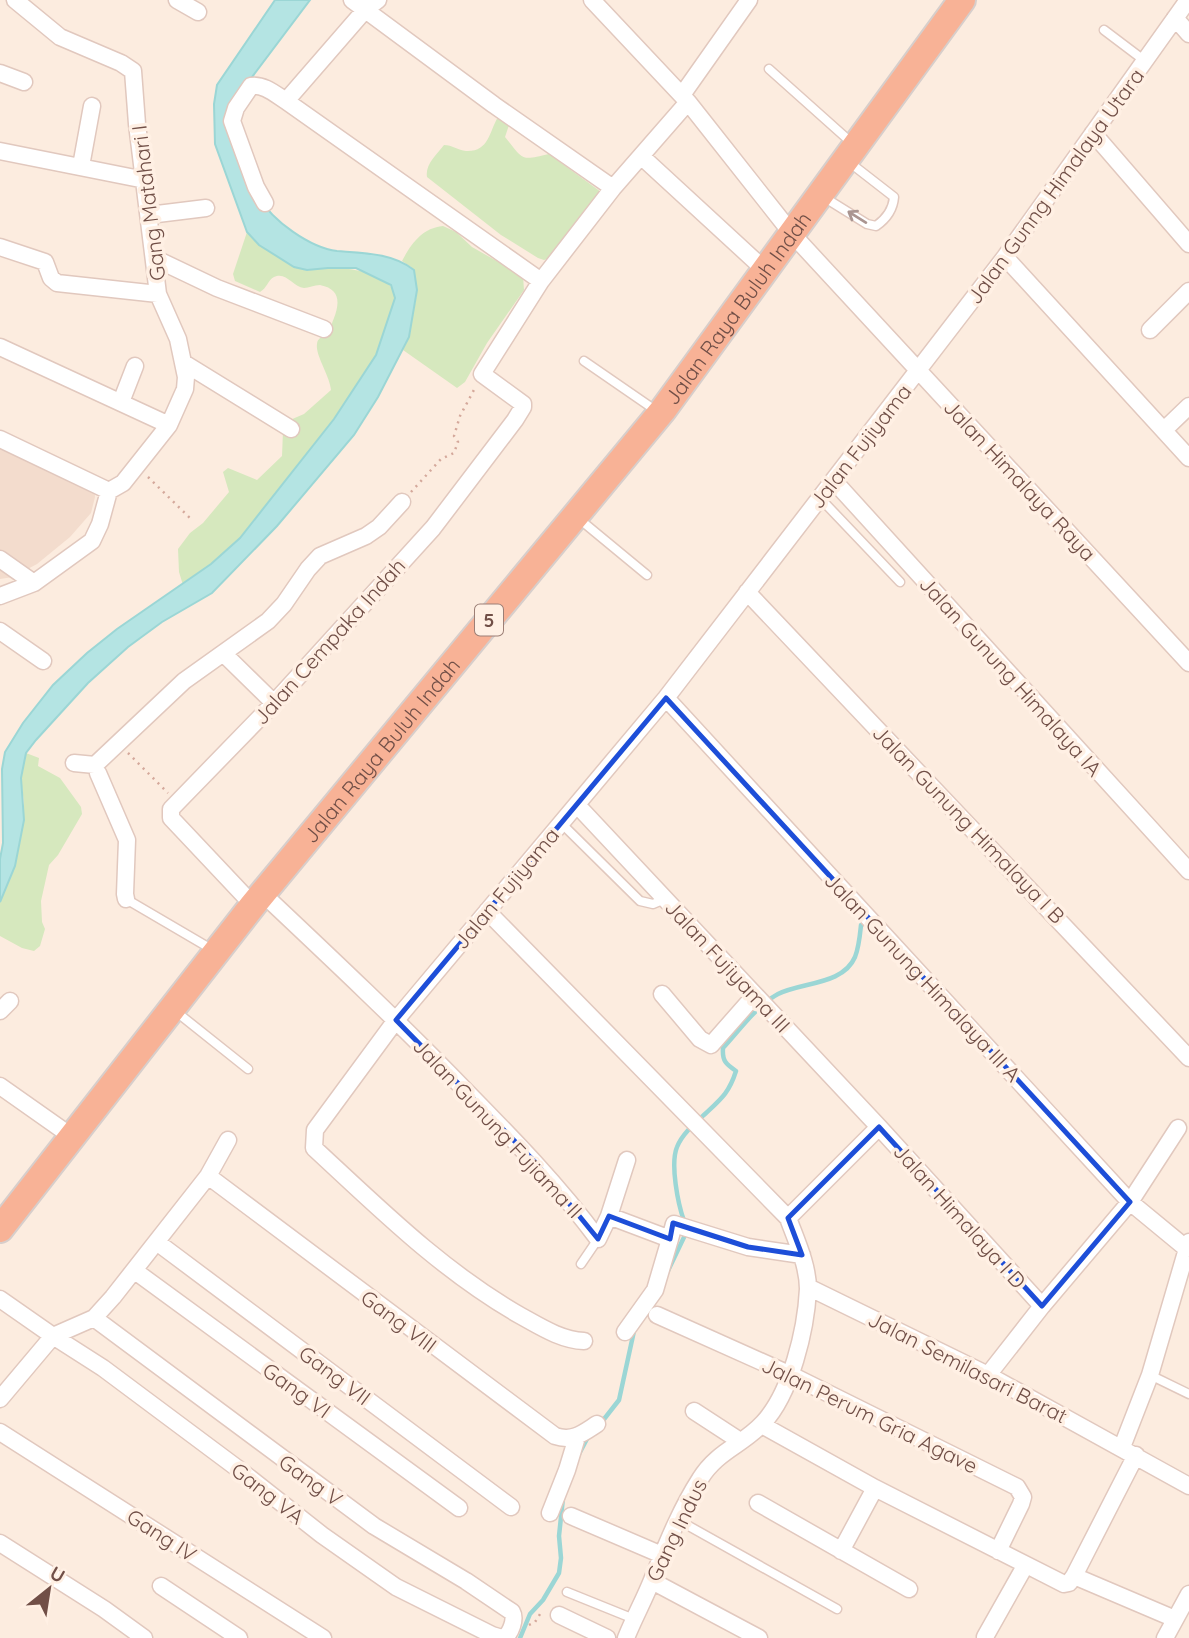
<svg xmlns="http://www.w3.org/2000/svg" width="1189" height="1638" viewBox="0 0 1189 1638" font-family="Quicksand,sans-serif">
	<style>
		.residential { fill: #f3dccd }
		.green { fill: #d6e8be }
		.water { fill: #b4e4e3; stroke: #9bd6d5; stroke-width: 2 }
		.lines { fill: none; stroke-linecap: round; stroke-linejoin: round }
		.stream { stroke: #9bd6d5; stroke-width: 4.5 }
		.service-casing { stroke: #e1c8be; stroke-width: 11 }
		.minor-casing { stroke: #e1c8be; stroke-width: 19 }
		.trunk-casing { stroke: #d7cecb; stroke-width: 30 }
		.path { stroke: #d4a89b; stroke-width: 2.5; stroke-dasharray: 2 5; stroke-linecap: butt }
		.service { stroke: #fff; stroke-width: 8 }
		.minor { stroke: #fff; stroke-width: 16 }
		.trunk { stroke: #f8b296; stroke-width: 26 }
		.oneway { stroke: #aa9591 }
		.marked { fill: none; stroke: #1d4ed8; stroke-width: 5; stroke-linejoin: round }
		.labels { text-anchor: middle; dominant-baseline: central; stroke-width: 7; stroke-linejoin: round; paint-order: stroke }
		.shield { fill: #fff0e4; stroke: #9c7f76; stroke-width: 2 }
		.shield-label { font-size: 19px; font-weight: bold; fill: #714f47 }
		.street-label { font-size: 21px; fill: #714f47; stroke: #fff0e4 }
	</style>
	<rect width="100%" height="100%" fill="#fcecdf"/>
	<!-- residential -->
	<path class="residential" d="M0 430 101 479 94 486 95 497 91 513 70 537 37 564 13 577 0 579Z"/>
	<!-- green -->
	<path class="green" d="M498 117 509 125 505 137C524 160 520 161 549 154L601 192 551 258 544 260 538 258 501 235 427 177C425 165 436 155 444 145 452 145 458 150 466 151 489 152 489 132 498 117Z
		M443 226 456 232 472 247 523 276 524 290 487 343 465 382 457 388 403 350 409 337 417 293 411 267 402 261C411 244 422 228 443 226Z
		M247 232C259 245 288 265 306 270 312 271 320 268 327 268 347 267 394 272 395 298L376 355 334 419 240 538 211 564 183 585 179 572 178 549 190 533 203 523 229 492 223 472 228 468 257 480 282 456 283 431 290 420 304 414 331 390C330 376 315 355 317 344 317 338 323 337 327 332 331 329 332 322 334 318 340 302 340 289 320 285 314 285 309 288 304 288 293 287 286 271 274 277 268 280 267 288 260 292L235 281 233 274Z
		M26 753 39 758 38 766 60 778 81 807 82 814 58 855 49 865 41 901 42 922 45 929 40 946 34 951 22 948 0 936V902L15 866 24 803 21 778Z"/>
	<!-- water -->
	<path class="water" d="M275 0H310L240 93 235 104C241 126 247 149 252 171 255 180 256 190 259 197 272 221 311 248 337 251 363 253 393 253 414 270L417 290 409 337 378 397 354 435 277 526 212 593 162 622 128 647 88 683 36 740 26 753 21 778 24 820 15 866 0 902V859L3 843 2 769 5 752 23 723 53 685 87 653 117 629 211 564 240 538 334 419 376 355 395 298 391 285 356 268H328L307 270 294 267 259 245 247 232 215 144 214 104 217 85Z"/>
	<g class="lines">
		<!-- stream -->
		<path class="stream" d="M684 1221C678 1204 670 1164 677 1147 682 1134 695 1123 705 1114 721 1099 729 1093 736 1071 726 1064 722 1061 723 1048 739 1031 757 1005 778 994 802 982 843 985 855 957 859 947 860 935 861 925
			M666 1275 686 1233
			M601 1423 619 1400 634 1331
			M579 1454 588 1437
			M520 1638 530 1614 543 1600 559 1573 561 1558 559 1536 563 1498"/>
		<defs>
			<path id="service" d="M1104 30 1145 61
				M769 69 853 144
				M822 196 867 224 876 226C886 219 893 210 894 197L849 162
				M584 361 658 412
				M820 498 900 582
				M578 518 647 575
				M561 823 640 901 653 904 665 899
				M126 899 213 950
				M174 1010 248 1069
				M581 1264 598 1239
				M1150 1375 1189 1394
				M678 1520 837 1609
				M567 1592 634 1619"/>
			<path id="minor" d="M177 0 198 12
				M352 0 494 105 613 188
				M592 0 688 102 793 235 1189 663
				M1175 18 1189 34
				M0 73 24 82
				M682 95 749 0
				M286 101 365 10 378 0
				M1093 133 1189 244
				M0 151 145 180
				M641 156 766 271
				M81 166 92 106
				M265 203 256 187 232 121 236 108 251 86C264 84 275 94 286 101L541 281
				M149 215 206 208
				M0 247 45 262 51 278 57 283 158 294
				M1005 257 1189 458
				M154 258 217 288 324 329
				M1150 330 1189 291
				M0 347 169 425
				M184 363 291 429
				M121 402 135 366
				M1164 430 1189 406
				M0 439 109 491
				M834 481 1189 871
				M0 559 34 583
				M747 592 1189 1058
				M0 596 34 583 92 541 100 524 109 491 123 483 169 425 185 389 186 377 178 339 158 294 137 124 133 71 121 63 60 37 15 0
				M0 631 43 661
				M224 654 274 703
				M666 698 1130 1202 1187 1249
				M74 763 95 765 184 681 268 621 284 604 308 569 320 556 366 536 379 527 402 502
				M98 773 127 840 125 894 126 899
				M577 805 879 1127 1042 1306
				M262 893C331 958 400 1023 466 1091 513 1139 558 1185 598 1239L609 1216 627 1160
				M253 905 171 818V809L274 703 433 528 515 420 523 407V404L482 374 541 281 613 188 688 102
				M487 911 788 1218C796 1240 808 1265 808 1289 806 1330 791 1393 763 1423 743 1445 717 1451 700 1479 680 1510 666 1546 652 1580 644 1600 634 1618 626 1638
				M662 994 700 1039 711 1045 755 995
				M0 1011 10 1001
				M0 1086 71 1136
				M208 1176 555 1436C573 1442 583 1433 597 1424
				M609 1216 670 1239 655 1290 625 1332
				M788 1218 879 1127
				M670 1239 674 1224 748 1247 802 1255
				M158 1243 511 1507
				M135 1271 459 1508
				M808 1287 988 1375 1189 1486
				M0 1299 53 1336 94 1318 113 1297 208 1176 228 1140
				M657 1315 791 1375 1017 1487 1023 1497 1021 1504 998 1551
				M94 1318 374 1526 466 1581 512 1612C516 1619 511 1633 504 1638
				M584 1341C561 1340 541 1327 521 1316 442 1271 380 1209 314 1148L315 1130 396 1020 666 698 1005 257 1188 0
				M988 1375 1042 1306 1130 1202 1178 1128
				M0 1399 53 1336 103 1368 237 1468 322 1535 396 1587 492 1635 502 1638
				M694 1411 740 1441
				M762 1425 875 1488 1064 1584 1069 1583 1074 1576 1136 1455
				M0 1432 323 1638
				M1122 1447 1150 1375 1189 1242
				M758 1503 909 1589
				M550 1513 567 1470 577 1437
				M571 1516 662 1555
				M0 1543 104 1609 144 1638
				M841 1551 875 1488
				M1074 1576 1175 1619
				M652 1581 759 1638
				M161 1586 239 1638
				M559 1615 607 1638
				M985 1637 1025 1566
				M1165 1638 1189 1594"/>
			<g id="trunk">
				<path id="s1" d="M0 1229 253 905 663 410 962 0"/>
			</g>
		</defs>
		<!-- service casing -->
		<use href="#service" class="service-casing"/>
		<!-- minor casing -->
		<use href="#minor" class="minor-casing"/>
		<!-- trunk casing -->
		<use href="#trunk" class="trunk-casing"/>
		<!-- path -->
		<path class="path" d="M148 477 192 520
			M411 492 441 459 454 453 458 442 454 436 460 416 475 388
			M128 753 168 793
			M529 1625 535 1622 542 1611"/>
		<!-- service -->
		<use href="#service" class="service"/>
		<!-- minor -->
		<use href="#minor" class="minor"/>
		<!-- trunk -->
		<use href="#trunk" class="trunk"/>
	</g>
	<!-- one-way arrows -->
	<defs><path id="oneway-shaft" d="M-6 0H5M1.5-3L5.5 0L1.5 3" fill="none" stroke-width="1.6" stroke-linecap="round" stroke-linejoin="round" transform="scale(1.75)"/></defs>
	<use class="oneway" href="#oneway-shaft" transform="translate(857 217) rotate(-148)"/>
	<!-- marked area -->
	<path class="marked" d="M666 698 1130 1202 1042 1306 879 1127 788 1218 802 1255 748 1247 673 1223 670 1239 609 1216 598 1239 536 1163 396 1020Z"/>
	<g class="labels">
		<!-- shield labels -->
		<rect class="shield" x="475" y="604.5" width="28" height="31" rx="5"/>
		<g class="shield-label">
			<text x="489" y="620">5</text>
		</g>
		<!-- street labels -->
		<g class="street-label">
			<text transform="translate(1055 186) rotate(-54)">Jalan Gunng Himalaya Utara</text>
			<text transform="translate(148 203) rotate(-97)">Gang Matahari I</text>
			<text stroke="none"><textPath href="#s1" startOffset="1180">Jalan Raya Buluh Indah</textPath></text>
			<text transform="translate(860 446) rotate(-52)">Jalan Fujiyama</text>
			<text transform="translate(1020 480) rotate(47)">Jalan Himalaya Raya</text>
			<text transform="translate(329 641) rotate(-48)">Jalan Cempaka Indah</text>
			<text transform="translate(1011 676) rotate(48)">Jalan Gunung Himalaya IA</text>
			<text stroke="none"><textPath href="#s1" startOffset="612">Jalan Raya Buluh Indah</textPath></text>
			<text transform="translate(969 824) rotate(46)">Jalan Gunung Himalaya I B</text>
			<text transform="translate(506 888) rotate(-50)">Jalan Fujiyama</text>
			<text transform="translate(728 966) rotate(47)">Jalan Fujiyama III</text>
			<text transform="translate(923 977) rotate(47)">Jalan Gunung Himalaya III A</text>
			<text transform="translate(498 1128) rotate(47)">Jalan Gunung Fujiama II</text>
			<text transform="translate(960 1216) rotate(48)">Jalan Himalaya I D</text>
			<text transform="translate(399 1321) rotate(37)">Gang VIII</text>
			<text transform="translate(968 1367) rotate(27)">Jalan Semilasari Barat</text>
			<text transform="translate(335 1375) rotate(37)">Gang VII</text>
			<text transform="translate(297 1390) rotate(36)">Gang VI</text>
			<text transform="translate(870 1415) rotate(26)">Jalan Perum Gria Agave</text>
			<text transform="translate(311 1480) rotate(36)">Gang V</text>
			<text transform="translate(268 1493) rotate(38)">Gang VA</text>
			<text transform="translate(676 1530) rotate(-64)">Gang Indus</text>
			<text transform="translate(162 1535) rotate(33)">Gang IV</text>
		</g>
	</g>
	<!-- north arrow -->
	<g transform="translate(49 1589) rotate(30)" stroke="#fff0e4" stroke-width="5" paint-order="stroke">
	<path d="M0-5L12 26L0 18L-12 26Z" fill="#714f47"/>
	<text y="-10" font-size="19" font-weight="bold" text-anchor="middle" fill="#714f47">U</text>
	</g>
</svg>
